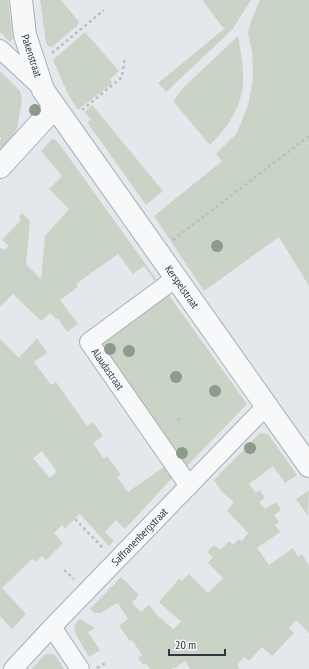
<svg xmlns="http://www.w3.org/2000/svg" width="309" height="669" viewBox="0 0 309 669" font-family="'PT Sans Narrow',sans-serif">
	<style>
		.green { fill: #cad4c6; fill-rule: evenodd }
		.lines { fill: none; stroke-linecap: round; stroke-linejoin: round }
		.minor-casing { stroke: #a9aeb5; stroke-width: 20 }
		.tertiary-casing { stroke: #a9aeb5; stroke-width: 24 }
		.path { stroke: #babec2; stroke-width: 2.5; stroke-dasharray: 3 3; stroke-linecap: butt }
		.minor { stroke: #f7f8f9; stroke-width: 18 }
		.tertiary { stroke: #f7f8f9; stroke-width: 22 }
		.tree { fill: #8c9b8a }
		.labels { text-anchor: middle; dominant-baseline: central; stroke-width: 3; stroke-linejoin: round; paint-order: stroke }
		.street-label { font-size: 11px; fill: #2d3642; stroke: #f4f6f8 }
	</style>
	<rect width="100%" height="100%" fill="#e4e7eb"/>
	<!-- green -->
	<path class="green" d="M0 0H8L13 38 10 42 0 32Z
		M40 0H61L79 22 77 26 52 47 48 46 46 43Z
		M202 0H251L232 30 166 92 158 83 224 29Z
		M260 0H309V286L279 237 204 291 154 216 222 161 216 154 237 133 249 102 253 77 252 52 248 33 251 21Z
		M85 32 119 71 110 79 112 83 111 84 78 110 68 94 53 60Z
		M238 36C240 49 243 62 243 75 245 102 228 128 210 145L173 101 185 86Z
		M0 71 20 91 22 100 17 128 11 140 0 152V140L1 138 0 137Z
		M92 105 163 191 146 205 87 122 91 120 85 112Z
		M52 139 57 141 157 280 155 281 144 266 133 274 118 254 76 284 78 287 60 300 78 324 67 332 58 318 56 319 50 313 41 321 13 294 0 307V249L1 248 4 250 9 246 2 240 21 220 19 217 22 213 30 221 26 264 41 279 45 236 69 209 49 189 62 176 41 151Z
		M168 294 247 404 186 467 101 343Z
		M37 338 47 353 34 362 51 385 56 382 87 426 93 422 103 436 93 443 104 459 107 456 121 475 117 477 128 492 164 467 172 478 125 529 116 520 105 532 114 541 109 546 80 514 65 528 62 525 54 533 63 543 46 560 42 556 36 562 32 559 2 588 26 614 12 629 0 616V339L19 358ZM42 451 57 472 50 478 33 458Z
		M260 433 268 434 297 475 285 483 273 466 249 484 256 493 260 490 265 498 259 502 265 509 276 502 281 510 274 515 279 522 275 525 280 532 257 548 269 565 293 548 298 557 302 554 309 566V633L296 620 289 628 294 633 272 656 262 647 249 661 244 657 238 664V667L240 669H190L185 661 175 668 174 667 171 669H150L146 663 143 665 138 658 142 655 132 640 130 641 119 626 128 619 118 603 100 613H95L90 609 121 577 139 595 132 603 141 612 149 605 158 616 173 629 181 622 159 602 179 579 182 581 189 574 208 593 223 578 208 563 213 557 207 552 214 545 220 550 229 541 233 545 239 539 242 541 248 533 227 511 234 502 221 491 214 480Z
		M308 491 309 493 308 516 296 499Z
		M80 619 95 628 88 632 100 650 89 657 74 631 75 624Z
		M49 654 55 655 64 669H32L44 655Z"/>
	<g class="lines">
		<defs>
			<g id="minor">
				<path d="M0 49 43 89"/>
				<path id="s1" d="M176 278 89 342 189 486"/>
				<path d="M52 627 80 669"/>
				<path id="s2" d="M13 669 52 627 267 405"/>
			</g>
			<g id="tertiary">
				<path id="s3" d="M21 0 25 35 43 90 309 466"/>
				<path d="M0 167 55 107"/>
			</g>
		</defs>
		<!-- minor casing -->
		<use href="#minor" class="minor-casing"/>
		<!-- tertiary casing -->
		<use href="#tertiary" class="tertiary-casing"/>
		<!-- path -->
		<path class="path" d="M52 53 104 10
			M82 110 122 77 125 57
			M173 240 309 136
			M177 420 179 419 178 417
			M75 519 104 549
			M64 570 74 579
			M97 668 107 662"/>
		<!-- minor -->
		<use href="#minor" class="minor"/>
		<!-- tertiary -->
		<use href="#tertiary" class="tertiary"/>
	</g>
	<!-- trees -->
	<g class="tree">
		<circle cx="35" cy="110" r="6"/>
		<circle cx="217" cy="246" r="6"/>
		<circle cx="110" cy="349" r="6"/>
		<circle cx="129" cy="351" r="6"/>
		<circle cx="176" cy="377" r="6"/>
		<circle cx="215" cy="391" r="6"/>
		<circle cx="250" cy="448" r="6"/>
		<circle cx="182" cy="453" r="6"/>
	</g>
	<g class="labels">
		<!-- street labels -->
		<g class="street-label">
			<text stroke="none"><textPath href="#s3" startOffset="57">Pakenstraat</textPath></text>
			<text stroke="none"><textPath href="#s3" startOffset="334">Kerspelstraat</textPath></text>
			<text stroke="none"><textPath href="#s1" startOffset="141">Alaudastraat</textPath></text>
			<text stroke="none"><textPath href="#s2" startOffset="183">Saffranenbergstraat</textPath></text>
		</g>
	</g>
	<!-- scale -->
	<path d="M169 649v6h56v-6" fill="none" stroke="#2d3642" stroke-width="2"/>
	<text x="175" y="649" font-size="12" fill="#2d3642" stroke="#f4f6f8" stroke-width="3" paint-order="stroke">20 m</text>
</svg>
